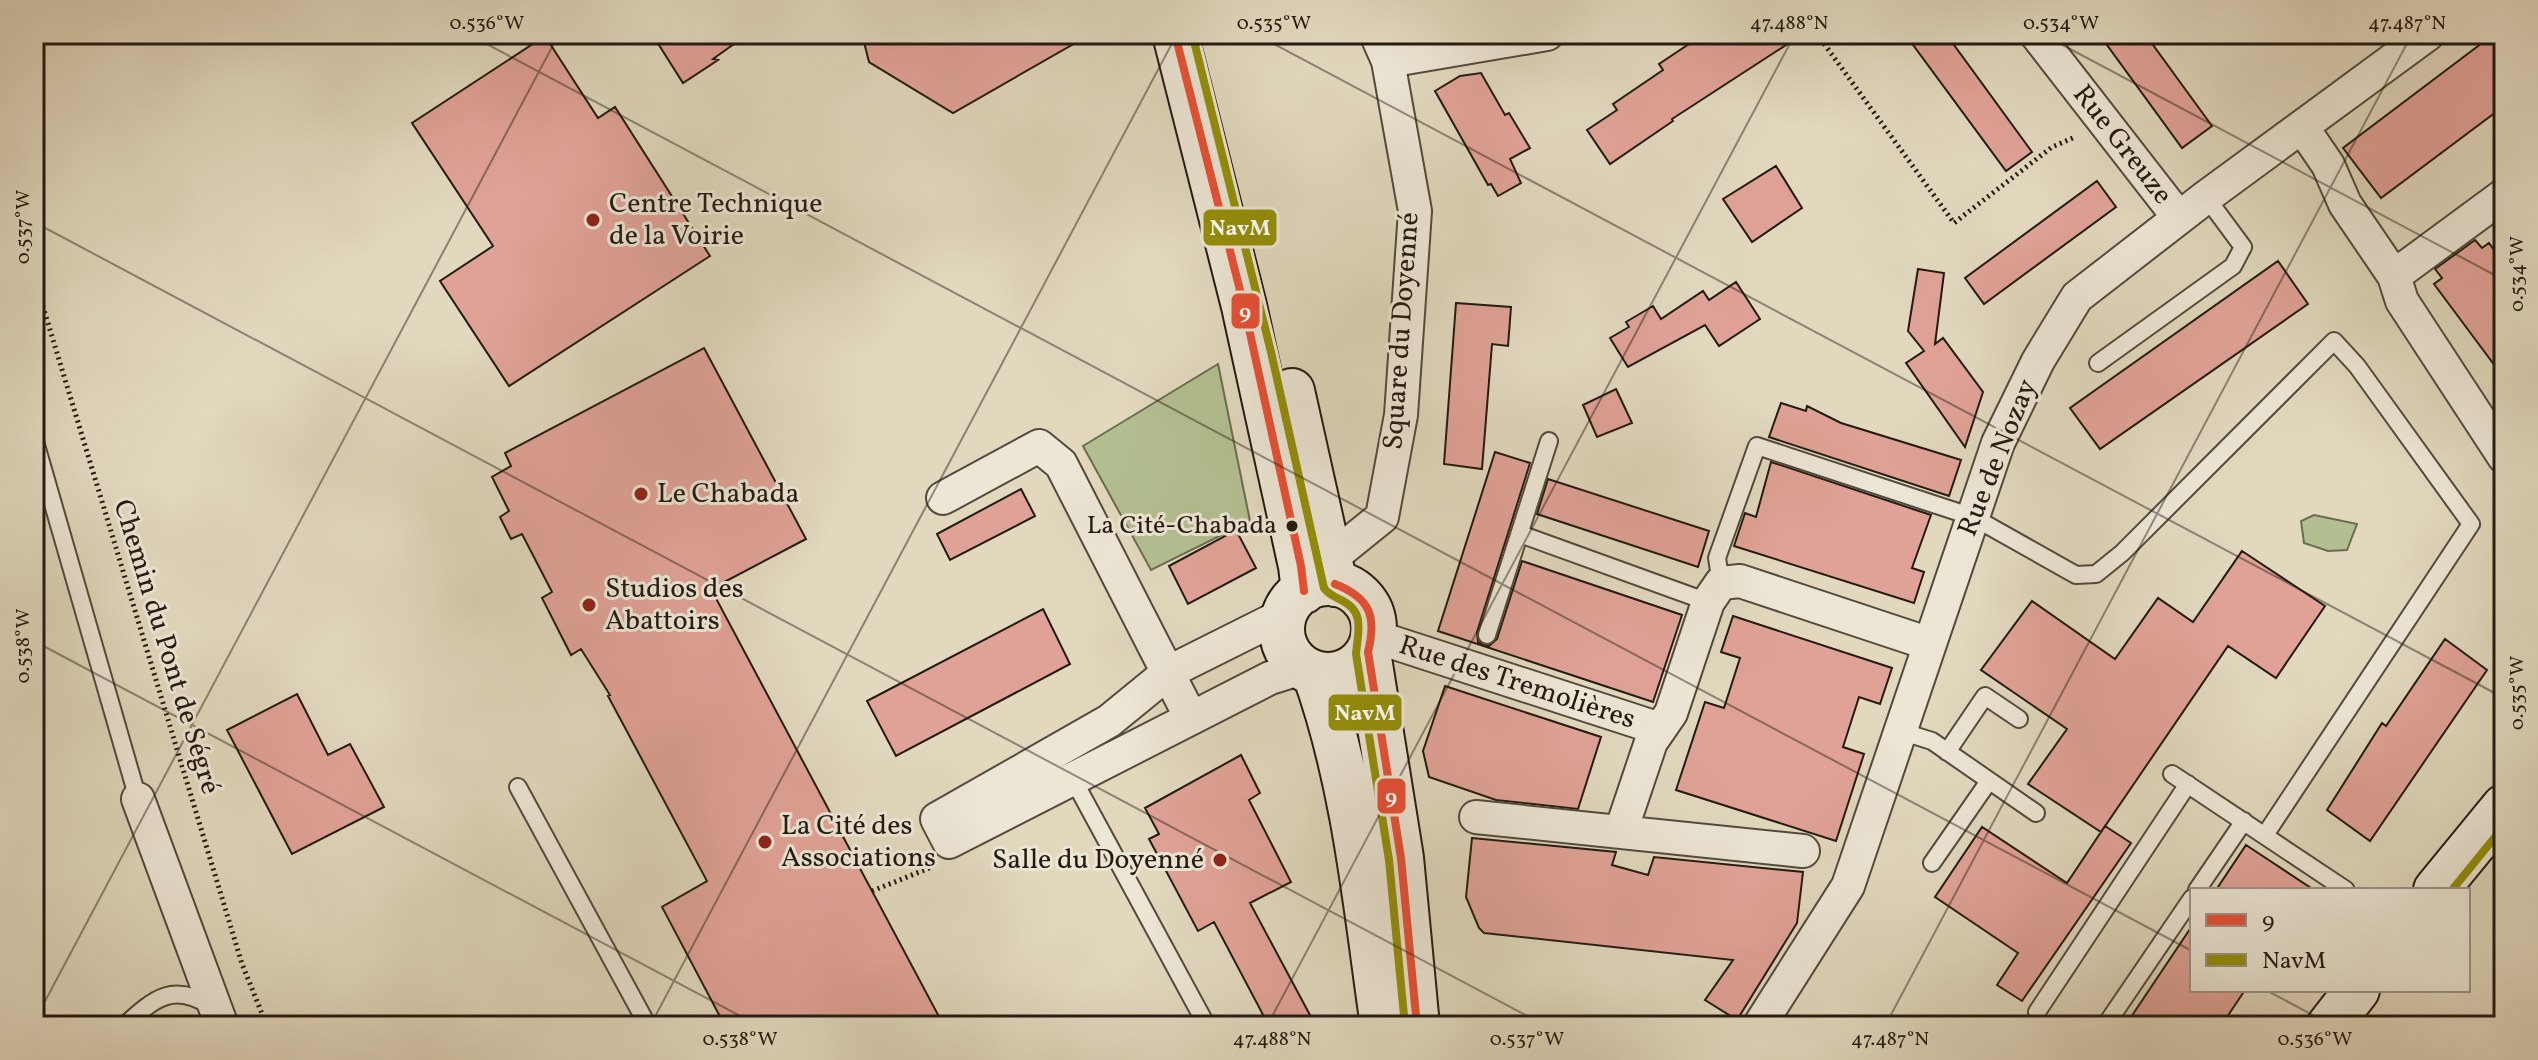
<svg xmlns="http://www.w3.org/2000/svg" width="2538" height="1060" viewBox="0 0 2538 1060" font-family="Vollkorn,serif">
	<style>
		.green { fill: #b3bf91; stroke: #6b6c51; stroke-width: 2 }
		.building { fill: #e0a297; stroke: #231a11; stroke-width: 2 }
		.lines { fill: none; stroke-linecap: round; stroke-linejoin: round }
		.service-casing { stroke: #524a3c; stroke-width: 20 }
		.minor-casing { stroke: #524a3c; stroke-width: 36 }
		.secondary-casing { stroke: #231a11; stroke-width: 48 }
		.path { stroke: #231a11; stroke-width: 5; stroke-dasharray: 2 4; stroke-linecap: butt }
		.service { stroke: #ece6d5; stroke-width: 16 }
		.minor { stroke: #ece6d5; stroke-width: 32 }
		.secondary { stroke: #ece6d5; stroke-width: 44 }
		.bus-1-casing { stroke: #ece6d5; stroke-width: 14 }
		.bus-2-casing { stroke: #ece6d5; stroke-width: 14 }
		.bus-1 { stroke: #e94f35; stroke-width: 8 }
		.bus-2 { stroke: #938e09; stroke-width: 8 }
		.ticks { fill: none; stroke: #231a11; stroke-width: 2; stroke-opacity: 0.45 }
		.poi-dot { fill: #8f2418; stroke: #ece6d5; stroke-width: 3 }
		.bus-dot { fill: #231a11; stroke: #ece6d5; stroke-width: 3 }
		.labels { text-anchor: middle; dominant-baseline: central; stroke-width: 6; stroke-linejoin: round; paint-order: stroke }
		.bus-label { font-size: 26px; fill: #231a11; stroke: #ece6d5; text-anchor: end }
		.street-label { font-size: 28px; fill: #231a11; stroke: #ece6d5 }
		.poi-label { font-size: 28px; fill: #231a11; stroke: #ece6d5; text-anchor: start }
		.line-badge { stroke: #ece6d5; stroke-width: 3 }
		.badge-label { font-size: 22px; text-anchor: middle; font-weight: bold; fill: #fff }
		.neatline { fill: none; stroke: #231a11; stroke-width: 3 }
		.ticks-label { font-size: 20px; text-anchor: middle; fill: #231a11 }
	</style>
	<rect width="100%" height="100%" fill="#e1d8be"/>
	<filter id="stains"><feTurbulence type="fractalNoise" baseFrequency=".0025" numOctaves="4"/><feColorMatrix values="0 0 0 0 .2 0 0 0 0 .09 0 0 0 0 .02 0 0 0 .5 -.17"/></filter>
	<radialGradient id="worn" r=".72"><stop offset=".6" stop-color="#630" stop-opacity="0"/><stop offset="1" stop-color="#630" stop-opacity=".3"/></radialGradient>
	<!-- green -->
	<path class="green" d="M1218 364 1250 521 1151 570 1083 446Z
		M2314 515 2357 524 2347 550 2328 551 2304 543 2301 521Z"/>
	<!-- building -->
	<path class="building" d="M652 34H748L713 59 718 60 683 83Z
		M862 34H1091L953 113 869 62Z
		M1704 34H1803L1672 119 1673 121 1610 164 1587 130 1617 110 1613 104 1663 70 1659 64Z
		M1905 34H1946L2032 152 2006 171Z
		M2099 34H2145L2212 126 2182 148Z
		M2494 34H2504V106L2381 198 2343 148Z
		M545 36 598 118 615 107 710 256 509 386 440 281 493 246 412 123Z
		M1481 73 1505 115 1509 113 1530 148 1510 159 1521 183 1498 196 1491 184 1488 185 1435 91 1460 76Z
		M1776 166 1802 208 1752 242 1723 199Z
		M2097 181 2116 207 1984 304 1965 278Z
		M2475 240 2482 248 2489 243 2504 264V378L2434 284 2442 278 2435 269Z
		M2278 261 2308 304 2100 449 2070 408Z
		M1918 269 1944 273 1935 344 1943 338 1983 392 1965 447 1906 363 1924 351 1908 331Z
		M1736 282 1760 319 1719 346 1705 325 1628 367 1610 338 1629 327 1626 322 1653 306 1661 319 1703 291 1709 300Z
		M1456 303 1511 307 1508 346 1492 344 1482 469 1444 464Z
		M704 348 806 539 711 589 944 1026H725L662 907 707 881 608 696 610 695 581 649 571 655 542 598 552 592 522 534 511 539 500 517 509 511 492 477 511 466 505 453Z
		M1616 389 1632 423 1597 437 1583 405Z
		M1781 403 1806 411 1807 406 1841 423 1961 460 1949 496 1769 437Z
		M1495 452 1530 463 1477 632 1478 642 1489 646 1497 639 1522 561 1682 615 1653 702 1438 631Z
		M1771 462 1931 515 1912 568 1924 572 1914 603 1734 546 1745 513 1756 517Z
		M1548 479 1709 531 1698 567 1537 514Z
		M1021 489 1035 516 950 560 937 534Z
		M1236 530 1256 568 1188 604 1169 566Z
		M2242 551 2325 606 2276 678 2228 646 2101 832 2028 784 2067 729 1981 670 2032 601 2115 659 2158 598 2193 622Z
		M1043 609 1070 664 896 756 867 701Z
		M1733 616 1892 668 1880 704 1859 697 1843 747 1864 754 1836 841 1676 790 1705 702 1724 708 1740 658 1721 652Z
		M2445 639 2487 670 2370 841 2327 810 2382 723 2386 726Z
		M1445 686 1601 737 1578 809 1496 800 1429 777 1423 751Z
		M297 694 328 755 350 744 384 807 292 854 227 730Z
		M1241 755 1260 793 1249 800 1291 882 1250 903 1311 1017 1296 1026H1269L1214 922 1198 931 1149 839 1159 834 1145 808Z
		M2105 826 2131 843 2022 1001 1997 985 2018 953 1935 897 1982 827 2067 883Z
		M1472 838 1616 852 1612 865 1648 875 1654 857 1803 872 1797 923 1737 1020 1705 1000 1733 960 1484 933 1479 928 1466 897Z
		M2246 845 2314 890H2216Z
		M2192 926V990H2245L2221 1026H2125Z"/>
	<g class="lines">
		<defs>
			<path id="service" d="M2098 363 2233 266 2243 247 2206 197
				M34 438 138 799
				M1520 534 1708 602
				M1721 583 1717 558 1757 446 1973 517 2076 575 2096 574 2122 553 2334 341 2357 366 2471 524 2265 835
				M1487 635 1549 441
				M1900 731 1932 741 2036 813
				M1947 752 1985 696 2019 719
				M2172 774 2346 890
				M1073 779 1207 1026
				M518 787 648 1026
				M1932 863 1989 781
				M2197 890 2244 821
				M2037 1012 2188 784
				M124 1026C154 999 173 981 212 1007
				M2105 1026 2192 898"/>
			<path id="minor" d="M2036 34 2179 218
				M1388 61 1547 34
				M2302 127 2328 165 2345 204 2394 276 2402 301 2504 457
				M2394 276 2504 195
				M943 498 1039 446 1061 464 1191 718
				M1330 559 1382 517 1401 415 1415 211 1388 61 1376 34
				M1285 614 1169 672 1109 721 937 819 949 842 1270 678 1302 668
				M1373 636 1660 729
				M138 799 222 1026
				M1476 817 1803 851
				M1621 831 1651 742 1671 713 1708 602 1721 583 1740 581 1930 644
				M1759 1026 1848 886 1998 443 2038 361 2077 297 2206 197 2428 34"/>
			<path id="secondary" d="M1175 34 1244 306 1301 566 1304 591
				M1292 391 1335 584
				M1282 629a46 46 0 1 1 92 0a46 46 0 1 1-92 0Z
				M1368 652 1401 858 1417 1026
				M1315 674C1355 786 1366 908 1383 1026
				M2436 890 2504 807
				M2329 1026 2357 990"/>
		</defs>
		<!-- service casing -->
		<use href="#service" class="service-casing"/>
		<!-- minor casing -->
		<use href="#minor" class="minor-casing"/>
		<!-- secondary casing -->
		<use href="#secondary" class="secondary-casing"/>
		<!-- path -->
		<path class="path" d="M1817 34 1954 223 2052 147 2075 137
			M34 277 242 964 267 1026
			M872 891 932 867"/>
		<!-- service -->
		<use href="#service" class="service"/>
		<!-- minor -->
		<use href="#minor" class="minor"/>
		<!-- secondary -->
		<use href="#secondary" class="secondary"/>
		<defs>
			<path id="bus-1" d="M1175 34 1244 306 1301 566 1304 591
				M1335 584C1370 598 1377 616 1368 652L1401 858 1417 1026"/>
			<path id="bus-2" d="M1193 37 1271 352 1324 588C1328 594 1332 595 1339 599 1366 611 1358 630 1356 654L1389 860 1405 1026
				M2452 890 2504 826"/>
		</defs>
		<!-- bus-1 casing -->
		<use href="#bus-1" class="bus-1-casing"/>
		<!-- bus-2 casing -->
		<use href="#bus-2" class="bus-2-casing"/>
		<!-- bus-1 -->
		<use href="#bus-1" class="bus-1"/>
		<!-- bus-2 -->
		<use href="#bus-2" class="bus-2"/>
	</g>
	<!-- ticks -->
	<path class="ticks" d="M468 34 2192 951M1255 34 2504 698M2042 34 2504 280M34 222 1546 1026M34 641 759 1026M2266 990 2333 1026M34 1022 559 34M650 1026 1177 34M1267 1026 1795 34M1885 1026 2412 34M2502 1026 2504 1023"/>
	<!-- markers -->
	<g class="poi-dot">
		<circle cx="593" cy="220" r="8"/>
		<circle cx="641" cy="494" r="8"/>
		<circle cx="589" cy="605" r="8"/>
		<circle cx="765" cy="842" r="8"/>
		<circle cx="1220" cy="860" r="8"/>
	</g>
	<circle class="bus-dot" cx="1292" cy="526" r="7"/>
	<g class="labels">
		<!-- bus labels -->
		<g class="bus-label">
			<text x="1277" y="526">La Cité-Chabada</text>
		</g>
		<!-- street labels -->
		<g class="street-label">
			<text transform="translate(2122 145) rotate(52)">Rue Greuze</text>
			<text transform="translate(1402 331) rotate(-86)">Square du Doyenné</text>
			<text transform="translate(1998 458) rotate(-68)">Rue de Nozay</text>
			<text transform="translate(166 647) rotate(73)">Chemin du Pont de Ségré</text>
			<text transform="translate(1517 683) rotate(18)">Rue des Tremolières</text>
		</g>
		<!-- poi labels -->
		<g class="poi-label">
			<text x="609" y="204">Centre Technique<tspan x="609" dy="32">de la Voirie</tspan></text>
			<text x="657" y="494">Le Chabada</text>
			<text x="605" y="589">Studios des<tspan x="605" dy="32">Abattoirs</tspan></text>
			<text x="781" y="826">La Cité des<tspan x="781" dy="32">Associations</tspan></text>
			<text x="1204" y="860" text-anchor="end">Salle du Doyenné</text>
		</g>
	</g>
	<g class="line-badge">
		<rect x="1202" y="208" width="76" height="39" rx="8" fill="#938e09"/>
		<rect x="1230" y="292" width="31" height="38" rx="8" fill="#e94f35"/>
		<rect x="1327" y="693" width="76" height="39" rx="8" fill="#938e09"/>
		<rect x="1376" y="777" width="31" height="38" rx="8" fill="#e94f35"/>
	</g>
	<g class="badge-label">
		<text x="1240" y="235">NavM</text>
		<text x="1245" y="319">9</text>
		<text x="1365" y="720">NavM</text>
		<text x="1391" y="804">9</text>
	</g>
	<!-- margin -->
	<rect width="2538" height="1060" fill="none" stroke="#e1d8be" stroke-width="88"/>
	<!-- legend -->
	<rect x="2190" y="888" width="280" height="104" fill="#ece6d5" stroke="#9c9487" stroke-width="2"/>
	<rect x="2206" y="914" width="40" height="12" fill="#e94f35" stroke="#9c9487" stroke-width="2"/>
	<text x="2262" y="928" font-size="24" fill="#231a11">9</text>
	<rect x="2206" y="954" width="40" height="12" fill="#938e09" stroke="#9c9487" stroke-width="2"/>
	<text x="2262" y="968" font-size="24" fill="#231a11">NavM</text>
	<rect x="44" y="44" width="2450" height="972" class="neatline"/>
	<g class="ticks-label">
		<text x="487" y="29">0.536°W</text>
		<text x="1274" y="29">0.535°W</text>
		<text x="1789" y="29">47.488°N</text>
		<text x="2061" y="29">0.534°W</text>
		<text x="2407" y="29">47.487°N</text>
		<text transform="translate(22 227) rotate(-90)" y="7">0.537°W</text>
		<text transform="translate(2516 274) rotate(-90)" y="7">0.534°W</text>
		<text transform="translate(22 646) rotate(-90)" y="7">0.538°W</text>
		<text transform="translate(2516 693) rotate(-90)" y="7">0.535°W</text>
		<text x="740" y="1045">0.538°W</text>
		<text x="1272" y="1045">47.488°N</text>
		<text x="1527" y="1045">0.537°W</text>
		<text x="1890" y="1045">47.487°N</text>
		<text x="2315" y="1045">0.536°W</text>
	</g>
	<rect width="100%" height="100%" filter="url(#stains)"/>
	<rect width="100%" height="100%" fill="url(#worn)"/>
</svg>
